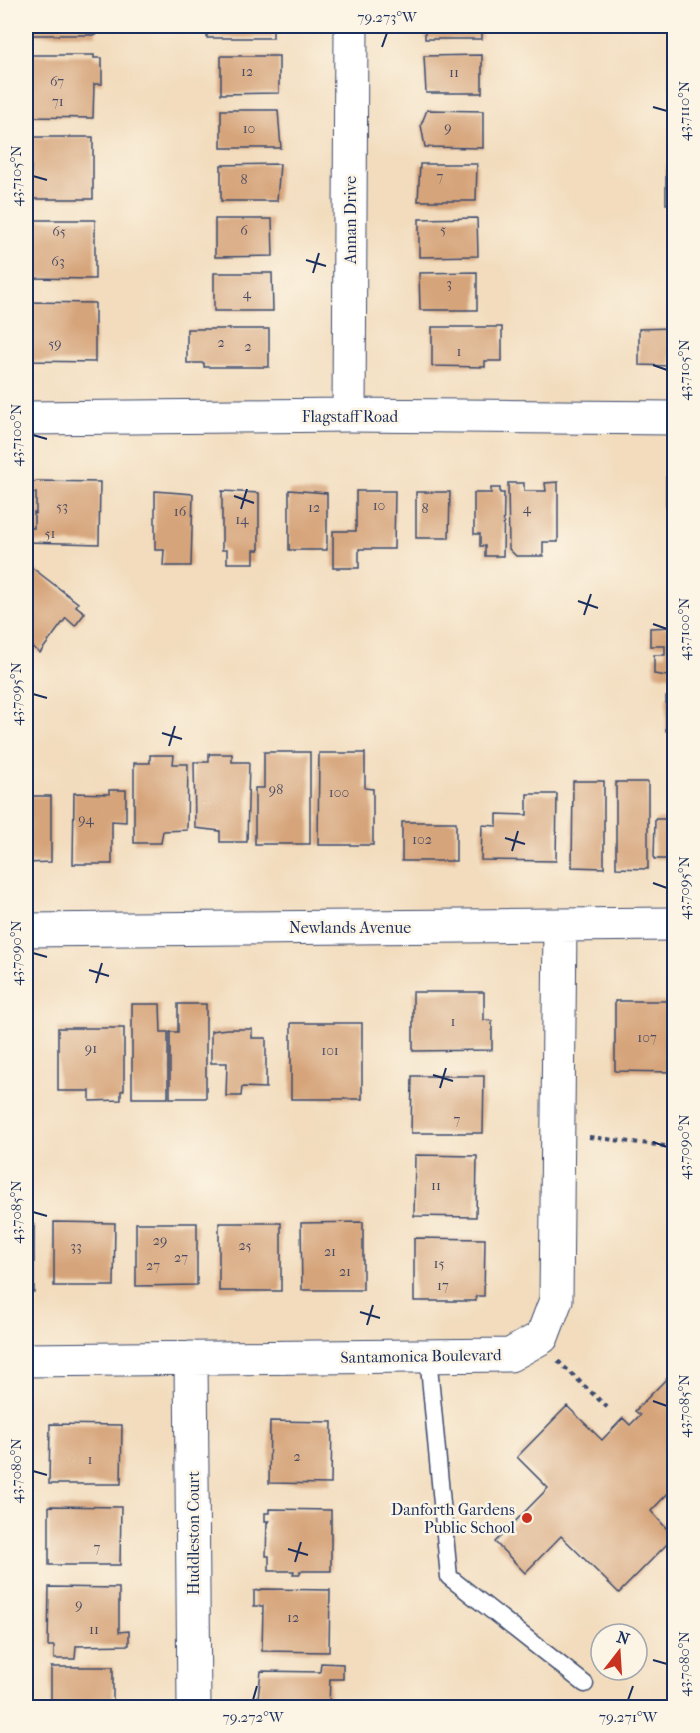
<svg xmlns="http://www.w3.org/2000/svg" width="700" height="1733" viewBox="0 0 700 1733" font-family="'IM FELL French Canon',serif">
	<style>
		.building { fill: #d6a47a }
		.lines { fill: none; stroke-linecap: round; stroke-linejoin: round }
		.service-casing { stroke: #3b496c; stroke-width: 19 }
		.minor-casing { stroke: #3b496c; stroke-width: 35 }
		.path { stroke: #3b496c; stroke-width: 4; stroke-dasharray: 4.5 4.5; stroke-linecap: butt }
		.service { stroke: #fff; stroke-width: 16 }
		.minor { stroke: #fff; stroke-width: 33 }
		.ticks { fill: none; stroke: #1b2f5e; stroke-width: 2 }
		.poi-dot { fill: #c8321e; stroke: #fcf5e5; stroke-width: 2 }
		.labels { text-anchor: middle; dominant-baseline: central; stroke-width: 5; stroke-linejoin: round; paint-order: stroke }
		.number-label { font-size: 14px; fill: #4a4c65 }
		.street-label { font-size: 16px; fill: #1b2f5e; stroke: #fcf5e5 }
		.poi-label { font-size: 16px; fill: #1b2f5e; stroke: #fcf5e5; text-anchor: end }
		.neatline { fill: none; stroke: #1b2f5e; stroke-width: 2 }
		.ticks-label { font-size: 15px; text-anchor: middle; fill: #1b2f5e }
	</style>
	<rect width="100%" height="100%" fill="#fcf5e5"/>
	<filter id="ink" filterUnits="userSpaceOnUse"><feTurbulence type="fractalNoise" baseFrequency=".0167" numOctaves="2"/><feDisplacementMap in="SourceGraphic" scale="12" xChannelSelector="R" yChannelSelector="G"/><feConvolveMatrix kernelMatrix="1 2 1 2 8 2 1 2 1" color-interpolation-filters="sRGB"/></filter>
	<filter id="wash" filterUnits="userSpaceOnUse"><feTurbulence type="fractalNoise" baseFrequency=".008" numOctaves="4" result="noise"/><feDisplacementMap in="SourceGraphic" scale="24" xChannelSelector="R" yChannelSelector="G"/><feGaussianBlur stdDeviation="1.35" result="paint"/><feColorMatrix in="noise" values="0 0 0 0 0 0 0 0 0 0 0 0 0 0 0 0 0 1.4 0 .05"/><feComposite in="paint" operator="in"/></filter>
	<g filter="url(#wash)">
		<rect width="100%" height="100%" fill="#f2dcbd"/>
		<g id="blocks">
			<!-- building -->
			<path class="building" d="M26 26H96V35H26Z
				M207 26H273V38H207Z
				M425 26H482V39H425Z
				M669 26H674V33H669Z
				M669 54H674V87H669Z
				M31 55H94V58H102V84H94L93 118 31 117V114H26V59H31Z
				M482 55V93H426L424 56Z
				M221 56H279V93L221 94Z
				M221 110H278L281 148H221Z
				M427 110 483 111V148L425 147 421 125Z
				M31 137H93V199H31Z
				M280 164 277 201H221V165Z
				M420 164H477L476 201H418Z
				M674 164V204H666V165Z
				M477 218 478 256 419 257V219Z
				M215 219H272L273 256 215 257Z
				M26 220H95V279L26 278Z
				M477 272V310H420L419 273Z
				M214 273H272L273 311H214Z
				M26 302 95 303V362L26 361Z
				M432 327H502V361H485V367L432 366Z
				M672 328 674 330V354H671V366L639 365V329Z
				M187 329H269V367H204V363H187Z
				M666 477H674V505H666Z
				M37 481 100 482 99 544 27 542V528H34V512L36 513V493H31V483Z
				M558 482V542H543V556H516L509 549 508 483H524V491H546L545 483Z
				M491 488H500V493H504L503 556H485V546H480V534H474V493H491Z
				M289 490 327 493V550H289Z
				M155 491 193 494 191 566H163L164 550H155Z
				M222 491 259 493V550H254V563H227V550H222Z
				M356 491H395L394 549H359V568H333V531H356Z
				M416 492H450L449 538H416Z
				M26 563 78 603 76 606 85 613 75 626 66 618 40 653 26 642Z
				M674 627V677L654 674V655H665V646H650V628Z
				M666 697H674V731H666Z
				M264 752H310V844H255V788H264Z
				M319 753H365V788L373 789V845H318Z
				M209 754H232V762H249L247 842H220V831L195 828 194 762H209Z
				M150 755H174L173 764H188L187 830 163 831 161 843H134V763H150Z
				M573 781H604V868L572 867Z
				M616 782H648V869L616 868Z
				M109 790H126V822L112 821V864H73L74 793 109 794Z
				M527 794H557L556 861 481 860 482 825 497 826V814L527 815Z
				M26 796H51V862L26 863Z
				M655 819H674V859H654Z
				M402 822H456V861H402Z
				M413 992H484V1020L492 1021V1050L413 1051Z
				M615 1001H674V1072L615 1071Z
				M132 1004H160L161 1032H168V1098H132Z
				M178 1004H206V1098H170V1032H178Z
				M291 1023H362V1099H291Z
				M58 1028H124V1090L121 1091V1100L90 1101V1091H58Z
				M227 1029H252V1038H266V1088L242 1087 241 1096H226L227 1063H211V1031Z
				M412 1076H484L483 1133H411Z
				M415 1155 477 1156 476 1217 414 1216Z
				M54 1222 115 1223 114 1286H54Z
				M363 1222V1290H302L301 1223Z
				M136 1223H197V1285L136 1286Z
				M219 1223H281V1291H219Z
				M26 1225H34V1292H26Z
				M414 1238 485 1239 484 1296H476V1301H414Z
				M674 1371V1487L651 1511 674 1537 619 1593 561 1536 525 1573 495 1542 548 1488 517 1457 567 1406 602 1440 623 1418 630 1425 640 1415 635 1411Z
				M270 1421 332 1422 331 1484 269 1483Z
				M50 1424 122 1425 121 1484H49Z
				M49 1506 121 1507 120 1565H49Z
				M269 1509 331 1510V1571H300V1574H293L294 1571H269V1556H266L267 1523 269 1521H265V1513H269Z
				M49 1587 119 1588V1632L129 1631V1645L76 1646 75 1659H54V1646H48Z
				M263 1589 330 1590 329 1652 262 1651 263 1606H254V1591Z
				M321 1663 343 1664V1679H330L329 1708H257L261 1671 320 1672Z
				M51 1667H113V1708H51Z"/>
		</g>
	</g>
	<g filter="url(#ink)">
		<use href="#blocks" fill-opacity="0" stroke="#3b496c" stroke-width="1.5"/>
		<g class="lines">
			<defs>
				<path id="service" d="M428 1356 449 1577 585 1684"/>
				<path id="minor" d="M349 415 351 26
					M26 418 349 415 674 418
					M26 930 674 924
					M191 1358 194 1708
					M26 1360 510 1355 542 1337 556 1300 560 926"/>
			</defs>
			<!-- service casing -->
			<use href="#service" class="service-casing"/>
			<!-- minor casing -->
			<use href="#minor" class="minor-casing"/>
			<!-- path -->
			<path class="path" d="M589 1137 674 1147
				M558 1361 610 1410"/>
			<!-- service -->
			<use href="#service" class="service"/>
			<!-- minor -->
			<use href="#minor" class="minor"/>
		</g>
	</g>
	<!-- ticks -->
	<path class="ticks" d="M382 47 387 33M653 107 667 111M33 176 47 180M306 260 326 266M313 273 319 253M653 365 667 370M33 435 47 439M234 496 254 503M241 509 247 489M578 601 598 608M584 615 591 594M653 624 667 629M33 694 47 698M162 733 182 739M169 746 175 726M505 838 525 844M512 851 518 831M653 883 667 888M33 953 47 957M89 970 109 976M96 983 102 963M433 1075 453 1081M440 1088 446 1068M653 1142 667 1147M33 1212 47 1216M360 1312 380 1318M367 1325 373 1305M653 1401 667 1406M33 1471 47 1475M288 1549 308 1555M295 1562 301 1542M653 1660 667 1664M253 1700 257 1686M628 1700 633 1686"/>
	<!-- markers -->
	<circle class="poi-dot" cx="527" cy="1518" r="6"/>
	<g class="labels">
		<!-- number labels -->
		<g class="number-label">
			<text x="247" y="71">12</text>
			<text x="454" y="72">11</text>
			<text x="57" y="81">67</text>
			<text x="58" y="101">71</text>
			<text x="448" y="127">9</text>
			<text x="249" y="128">10</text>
			<text x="440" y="176">7</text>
			<text x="244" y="179">8</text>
			<text x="443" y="229">5</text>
			<text x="244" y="230">6</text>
			<text x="59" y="231">65</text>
			<text x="58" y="261">63</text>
			<text x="449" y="283">3</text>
			<text x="247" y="293">4</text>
			<text x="221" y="342">2</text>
			<text x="55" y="343">59</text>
			<text x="248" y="346">2</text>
			<text x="459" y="351">1</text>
			<text x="379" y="505">10</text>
			<text x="62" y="506">53</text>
			<text x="314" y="507">12</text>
			<text x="425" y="508">8</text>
			<text x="527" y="508">4</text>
			<text x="180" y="511">16</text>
			<text x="242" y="519">14</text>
			<text x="50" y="533">51</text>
			<text x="276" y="789">98</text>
			<text x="339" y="792">100</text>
			<text x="86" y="819">94</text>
			<text x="422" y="839">102</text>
			<text x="453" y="1021">1</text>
			<text x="647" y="1037">107</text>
			<text x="91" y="1048">91</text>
			<text x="330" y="1050">101</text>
			<text x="457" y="1119">7</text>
			<text x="436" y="1185">11</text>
			<text x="160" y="1240">29</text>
			<text x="245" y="1245">25</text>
			<text x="76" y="1246">33</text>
			<text x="330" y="1251">21</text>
			<text x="181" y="1257">27</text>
			<text x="439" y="1263">15</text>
			<text x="153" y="1265">27</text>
			<text x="345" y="1271">21</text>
			<text x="443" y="1285">17</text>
			<text x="297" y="1456">2</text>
			<text x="90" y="1459">1</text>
			<text x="97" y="1547">7</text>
			<text x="79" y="1604">9</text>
			<text x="293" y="1617">12</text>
			<text x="94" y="1629">11</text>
		</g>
		<!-- street labels -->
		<g class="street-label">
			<text transform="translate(350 220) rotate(-90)">Annan Drive</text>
			<text x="350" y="416">Flagstaff Road</text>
			<text x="350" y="927">Newlands Avenue</text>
			<text transform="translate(421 1356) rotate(-1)">Santamonica Boulevard</text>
			<text transform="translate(193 1533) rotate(-90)">Huddleston Court</text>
		</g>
		<!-- poi labels -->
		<g class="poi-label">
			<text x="515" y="1509">Danforth Gardens<tspan x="515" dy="18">Public School</tspan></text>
		</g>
	</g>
	<!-- margin -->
	<rect width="700" height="1733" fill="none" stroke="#fcf5e5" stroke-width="66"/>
	<!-- north arrow -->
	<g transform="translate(619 1652) rotate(17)"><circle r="28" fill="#fcf5e5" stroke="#a2a6af" stroke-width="1.5"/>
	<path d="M0-4.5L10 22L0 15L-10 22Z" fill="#c8321e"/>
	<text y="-9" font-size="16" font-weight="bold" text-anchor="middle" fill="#1b2f5e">N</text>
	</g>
	<rect x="33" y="33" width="634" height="1667" class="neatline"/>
	<g class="ticks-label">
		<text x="387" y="22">79.273°W</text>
		<text transform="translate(684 111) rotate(-90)" y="5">43.7110°N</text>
		<text transform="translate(16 176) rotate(-90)" y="5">43.7105°N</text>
		<text transform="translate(684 370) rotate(-90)" y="5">43.7105°N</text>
		<text transform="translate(16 435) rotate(-90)" y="5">43.7100°N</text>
		<text transform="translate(684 629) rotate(-90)" y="5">43.7100°N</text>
		<text transform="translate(16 694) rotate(-90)" y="5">43.7095°N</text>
		<text transform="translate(684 888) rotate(-90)" y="5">43.7095°N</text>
		<text transform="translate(16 953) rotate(-90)" y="5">43.7090°N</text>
		<text transform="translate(684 1147) rotate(-90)" y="5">43.7090°N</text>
		<text transform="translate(16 1212) rotate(-90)" y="5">43.7085°N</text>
		<text transform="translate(684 1406) rotate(-90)" y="5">43.7085°N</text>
		<text transform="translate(16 1471) rotate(-90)" y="5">43.7080°N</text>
		<text transform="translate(684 1664) rotate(-90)" y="5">43.7080°N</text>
		<text x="253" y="1722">79.272°W</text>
		<text x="628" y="1722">79.271°W</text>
	</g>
</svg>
